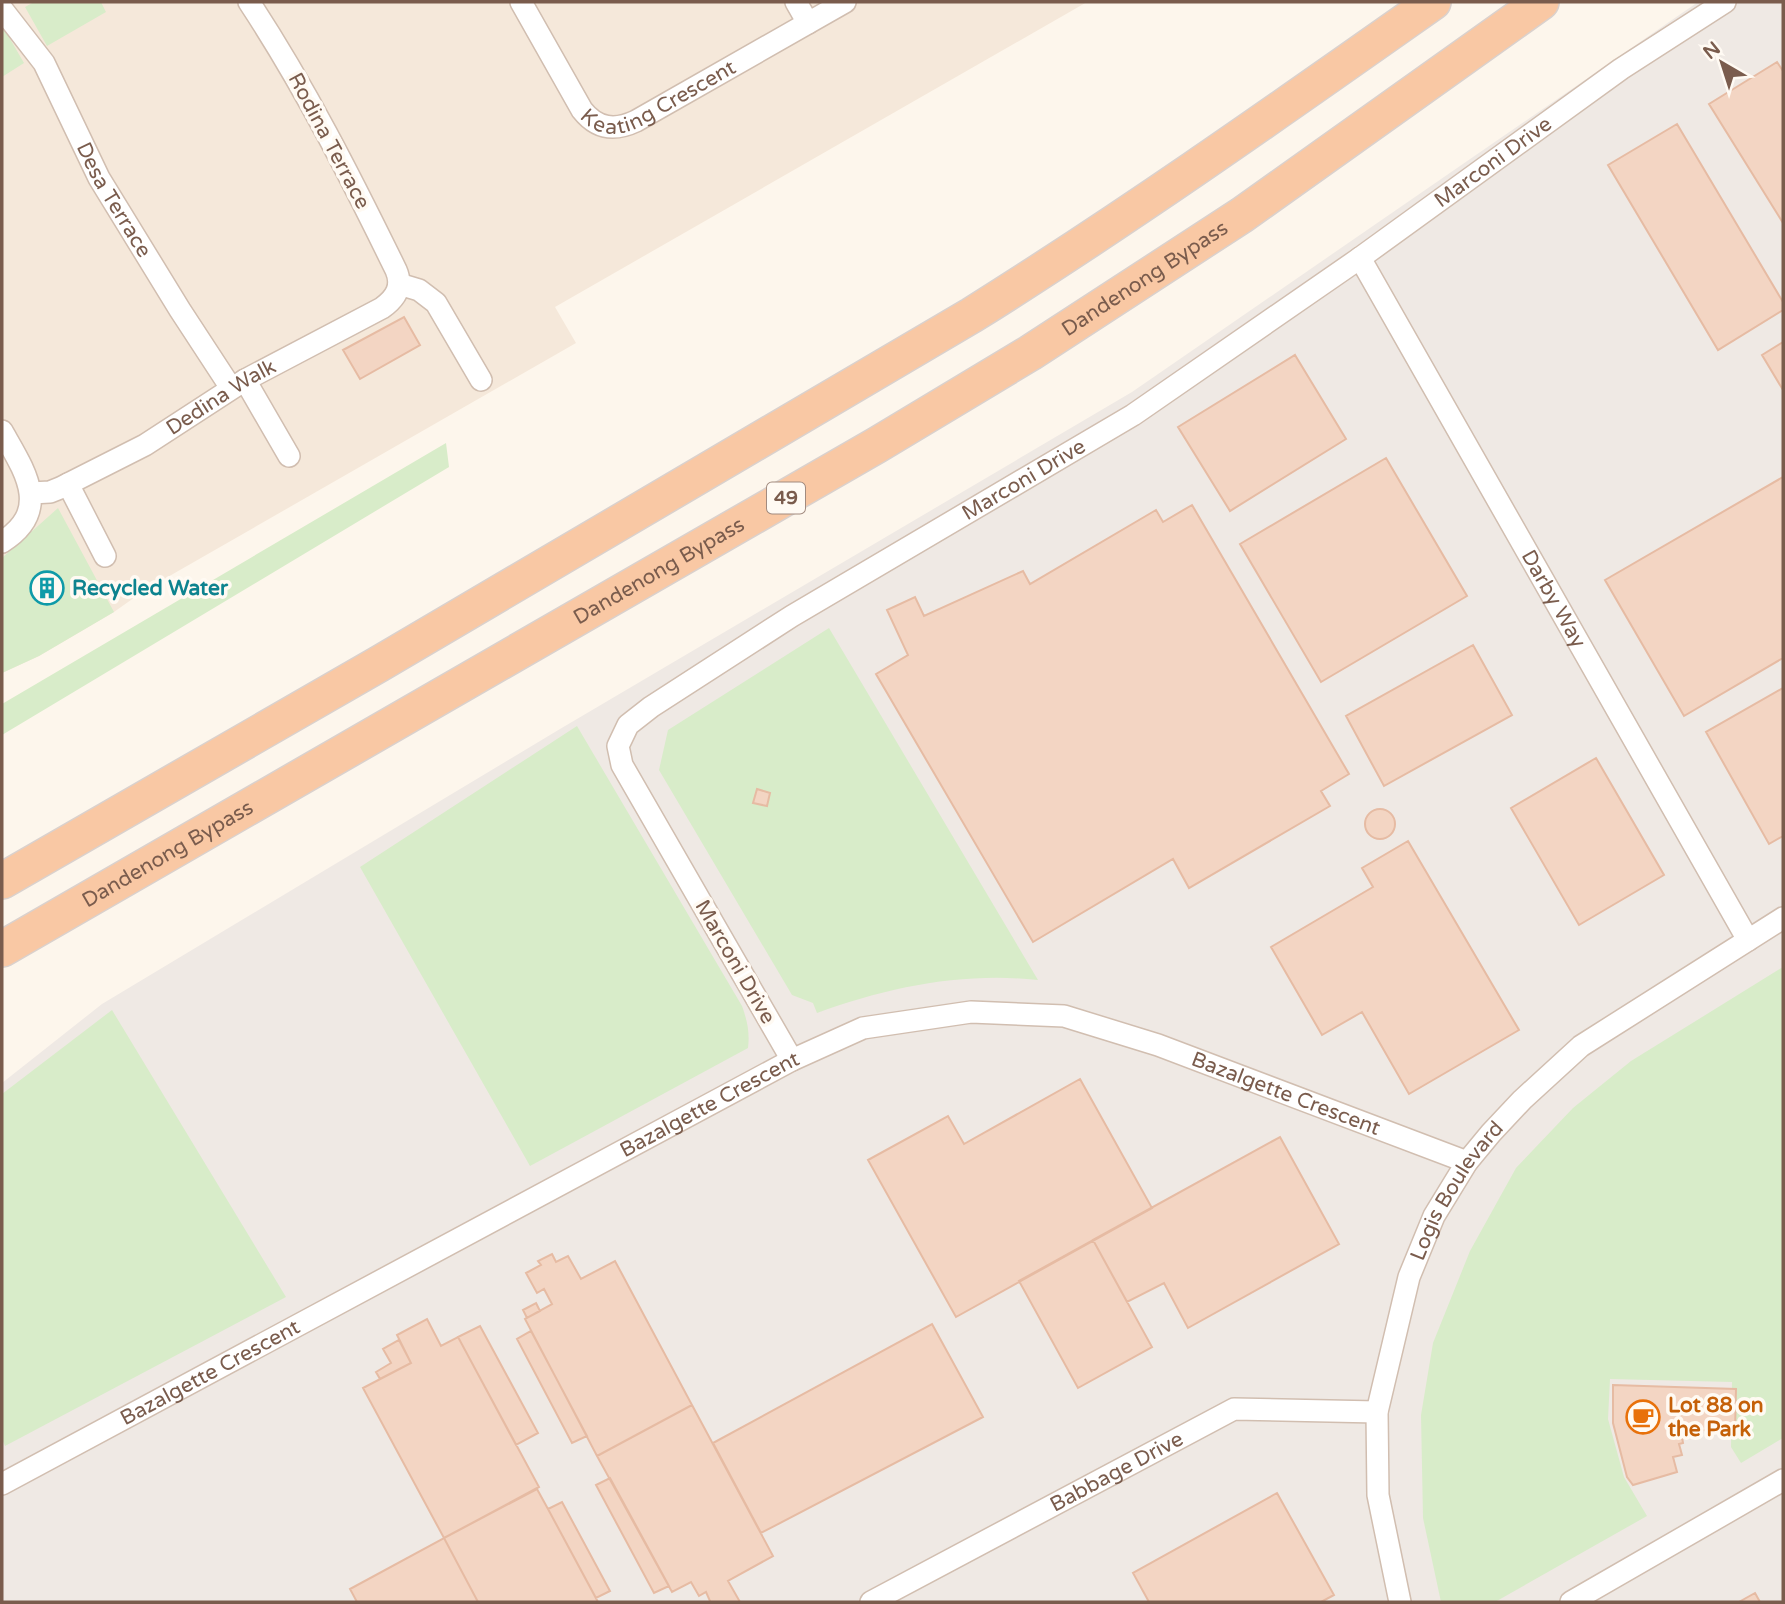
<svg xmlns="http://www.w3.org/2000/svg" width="1785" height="1604" viewBox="0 0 1785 1604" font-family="'Varela Round',sans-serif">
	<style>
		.residential { fill: #f5e8da }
		.industrial { fill: #efe9e4 }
		.green { fill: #d8ecc9 }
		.building { fill: #f3d5c3; stroke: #e6bba3; stroke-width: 2 }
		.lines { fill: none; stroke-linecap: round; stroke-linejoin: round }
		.minor-casing { stroke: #d1beb0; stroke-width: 24 }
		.trunk-casing { stroke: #dad1cd; stroke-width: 38 }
		.minor { stroke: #fff; stroke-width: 21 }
		.trunk { stroke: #f9c8a4; stroke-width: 35 }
		.labels { text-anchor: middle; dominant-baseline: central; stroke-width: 7; stroke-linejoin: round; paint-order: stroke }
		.shield { fill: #fffaf3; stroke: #a28b7f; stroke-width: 2 }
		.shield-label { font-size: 19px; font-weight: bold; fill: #7a5c4d }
		.street-label { font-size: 21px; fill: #7a5c4d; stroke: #fffaf3 }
		.culture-label { font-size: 21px; font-weight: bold; fill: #0d838f; stroke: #fffaf3; text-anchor: start }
		.food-label { font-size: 21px; font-weight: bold; fill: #c56008; stroke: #fffaf3; text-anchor: start }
	</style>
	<rect width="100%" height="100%" fill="#fdf6ec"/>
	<!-- residential -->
	<path class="residential" d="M2 2H1087L555 307 576 343 145 590 114 612 39 656 2 673Z"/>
	<!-- industrial -->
	<path class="industrial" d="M1698 2H1783V1602H2V1083L102 1004 560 729 1132 392Z"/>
	<!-- green -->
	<path class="green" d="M34 2H101L106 12 47 46 25 7Z
		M2 25 24 63 2 77Z
		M446 443 449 467 2 735V704Z
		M58 508 114 612 39 656 2 673V558Z
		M829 628 1038 980C962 972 889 987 817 1013L813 1003 792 995 659 770 668 730Z
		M577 726 742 1006C747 1020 750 1032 748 1048L530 1166 360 867Z
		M1783 967V1438L1741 1463 1731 1447 1732 1382 1610 1379 1608 1419 1624 1477 1647 1516 1495 1602H1441L1423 1518 1421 1415 1433 1343 1470 1251 1516 1168 1573 1108 1631 1061Z
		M112 1010 286 1297 5 1446 2 1439V1094Z"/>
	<!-- building -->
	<path class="building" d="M1777 62 1783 71V223L1709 104Z
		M1677 124 1783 302V310L1718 350 1608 165Z
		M404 317 420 345 360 379 343 350Z
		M1783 342V390L1762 355Z
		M1295 355 1346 439 1230 511 1178 427Z
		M1386 458 1467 596 1321 682 1240 544Z
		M1783 477V658L1684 716 1605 580Z
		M1192 505 1349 774 1321 791 1330 806 1189 888 1173 859 1033 942 876 674 908 655 887 610 915 597 924 616 1023 571 1030 584 1156 510 1163 522Z
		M35 588a12 12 0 1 1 24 0a12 12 0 1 1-24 0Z
		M1473 645 1512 715 1384 786 1346 716Z
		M1783 688V836L1769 844 1706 732Z
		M1596 758 1664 875 1579 925 1511 808Z
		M757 789 770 793 767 806 753 803Z
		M1365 824a15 15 0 1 1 30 0a15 15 0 1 1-30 0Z
		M1408 841 1519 1030 1409 1094 1362 1012 1322 1035 1271 947 1373 887 1362 868Z
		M1080 1079 1152 1208 956 1317 868 1160 948 1116 964 1144Z
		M1280 1137 1339 1244 1188 1328 1164 1283 1127 1302 1093 1240Z
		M1093 1240 1152 1347 1078 1388 1019 1281Z
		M552 1254 556 1262 568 1256 581 1279 615 1261 692 1405 597 1456 525 1319 552 1304 544 1289 537 1293 526 1273 541 1265 538 1261Z
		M536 1303 540 1311 527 1318 523 1310Z
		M427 1319 441 1346 458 1337 539 1487 444 1538 363 1388 411 1363 397 1335Z
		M932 1324 983 1417 761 1533 713 1443Z
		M480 1326 538 1433 516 1445 458 1337Z
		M531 1331 587 1436 572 1443 517 1339Z
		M399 1340 411 1363 380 1379 376 1372 391 1363 383 1349Z
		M1613 1385 1736 1389 1735 1431 1697 1430 1698 1433 1682 1437 1683 1443 1679 1444 1682 1455 1673 1457 1677 1472 1633 1485 1627 1477 1613 1423Z
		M692 1405 773 1556 728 1581 740 1602H709L710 1601 706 1592 699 1596 691 1582 672 1592 597 1456Z
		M610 1478 669 1586 654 1593 596 1485Z
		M537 1489 548 1509 598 1602H478L444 1538Z
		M1277 1493 1334 1595 1321 1602H1149L1133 1573Z
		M562 1502 610 1591 596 1598 548 1509Z
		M444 1538 478 1602H357L350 1589Z
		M1755 1593 1760 1602H1739Z"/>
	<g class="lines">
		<defs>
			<g id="minor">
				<path id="s1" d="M521 2 582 110C597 129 615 131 636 121L845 2"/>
				<path d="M796 2 808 23"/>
				<path id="s2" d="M2 9 44 63 99 178 180 310 231 388"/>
				<path id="s3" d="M1360 258 1748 940"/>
				<path d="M399 284 419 290 436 303 481 380"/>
				<path d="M245 380 289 456"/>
				<path d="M2 431C24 470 53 510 2 542"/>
				<path d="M68 484 105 556"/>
				<path id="s4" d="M31 493 50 492 60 488 145 445 245 380 382 308C396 298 403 286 396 270 351 178 305 87 249 2"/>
				<path id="s5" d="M792 1060 622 765 618 746 628 725 651 707 792 616 1133 415 1360 258 1621 69 1725 2"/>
				<path id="s6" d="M2 1484 792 1060 863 1028 971 1012 1064 1016 1158 1045 1467 1162"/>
				<path id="s7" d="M871 1602 1234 1409 1377 1412"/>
				<path id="s8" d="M1400 1602 1378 1495 1377 1412 1409 1277 1434 1216 1467 1162 1491 1133 1522 1100 1581 1046 1783 918"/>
				<path d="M1571 1602 1783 1480"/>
			</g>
			<g id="trunk">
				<path d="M2 881 379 664 972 315C1130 216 1281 109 1433 2"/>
				<path id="s9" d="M2 949 877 445 1030 353 1242 215 1541 2"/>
			</g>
		</defs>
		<!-- minor casing -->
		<use href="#minor" class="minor-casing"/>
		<!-- trunk casing -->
		<use href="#trunk" class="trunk-casing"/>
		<!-- minor -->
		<use href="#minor" class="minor"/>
		<!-- trunk -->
		<use href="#trunk" class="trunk"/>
	</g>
	<!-- icons -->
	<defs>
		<symbol id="building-ring" viewBox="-11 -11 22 22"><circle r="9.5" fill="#fffaf3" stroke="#0f9aa8" stroke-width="1.5"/><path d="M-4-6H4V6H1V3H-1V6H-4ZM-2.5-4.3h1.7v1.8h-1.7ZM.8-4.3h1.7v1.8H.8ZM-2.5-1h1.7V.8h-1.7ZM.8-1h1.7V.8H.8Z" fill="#0f9aa8"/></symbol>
		<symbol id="cafe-ring" viewBox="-11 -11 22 22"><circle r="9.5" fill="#fffaf3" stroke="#e8710a" stroke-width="1.5"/><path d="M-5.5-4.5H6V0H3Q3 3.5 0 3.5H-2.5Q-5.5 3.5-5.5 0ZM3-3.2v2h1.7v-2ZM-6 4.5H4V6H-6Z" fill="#e8710a"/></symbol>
	</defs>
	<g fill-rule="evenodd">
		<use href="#building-ring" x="28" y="569" width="38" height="38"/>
		<use href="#cafe-ring" x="1624" y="1398" width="38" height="38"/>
	</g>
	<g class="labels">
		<!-- shield labels -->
		<rect class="shield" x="767" y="482.5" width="38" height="31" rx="5"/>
		<g class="shield-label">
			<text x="786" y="498">49</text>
		</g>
		<!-- street labels -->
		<g class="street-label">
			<text stroke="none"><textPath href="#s1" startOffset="212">Keating Crescent</textPath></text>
			<text transform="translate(329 141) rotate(62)">Rodina Terrace</text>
			<text stroke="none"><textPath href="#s5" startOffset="1416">Marconi Drive</textPath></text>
			<text stroke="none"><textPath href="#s2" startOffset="222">Desa Terrace</textPath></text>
			<text stroke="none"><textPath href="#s9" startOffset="1325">Dandenong Bypass</textPath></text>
			<text stroke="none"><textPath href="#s4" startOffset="215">Dedina Walk</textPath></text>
			<text stroke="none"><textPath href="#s5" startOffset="849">Marconi Drive</textPath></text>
			<text stroke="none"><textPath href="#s9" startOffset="758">Dandenong Bypass</textPath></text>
			<text stroke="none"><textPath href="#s3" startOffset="392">Darby Way</textPath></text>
			<text stroke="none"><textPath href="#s9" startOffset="191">Dandenong Bypass</textPath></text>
			<text transform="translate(735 962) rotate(60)">Marconi Drive</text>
			<text stroke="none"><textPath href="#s6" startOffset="1412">Bazalgette Crescent</textPath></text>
			<text stroke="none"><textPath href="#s6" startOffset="803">Bazalgette Crescent</textPath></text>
			<text stroke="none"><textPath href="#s8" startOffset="430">Logis Boulevard</textPath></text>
			<text stroke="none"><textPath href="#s6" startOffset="236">Bazalgette Crescent</textPath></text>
			<text stroke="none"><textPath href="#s7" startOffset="278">Babbage Drive</textPath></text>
		</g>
		<!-- culture labels -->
		<g class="culture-label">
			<text x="72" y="588">Recycled Water</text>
		</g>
		<!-- food labels -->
		<g class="food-label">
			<text x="1668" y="1405">Lot 88 on<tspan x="1668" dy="24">the Park</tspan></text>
		</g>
	</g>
	<!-- border -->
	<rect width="1785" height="1604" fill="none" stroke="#7a5c4d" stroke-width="7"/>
	<!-- north arrow -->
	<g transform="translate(1722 63) rotate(321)" stroke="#fffaf3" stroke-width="5" paint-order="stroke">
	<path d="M0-5L12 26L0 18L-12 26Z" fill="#7a5c4d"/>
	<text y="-10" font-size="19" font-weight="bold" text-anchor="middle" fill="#7a5c4d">N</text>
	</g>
</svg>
